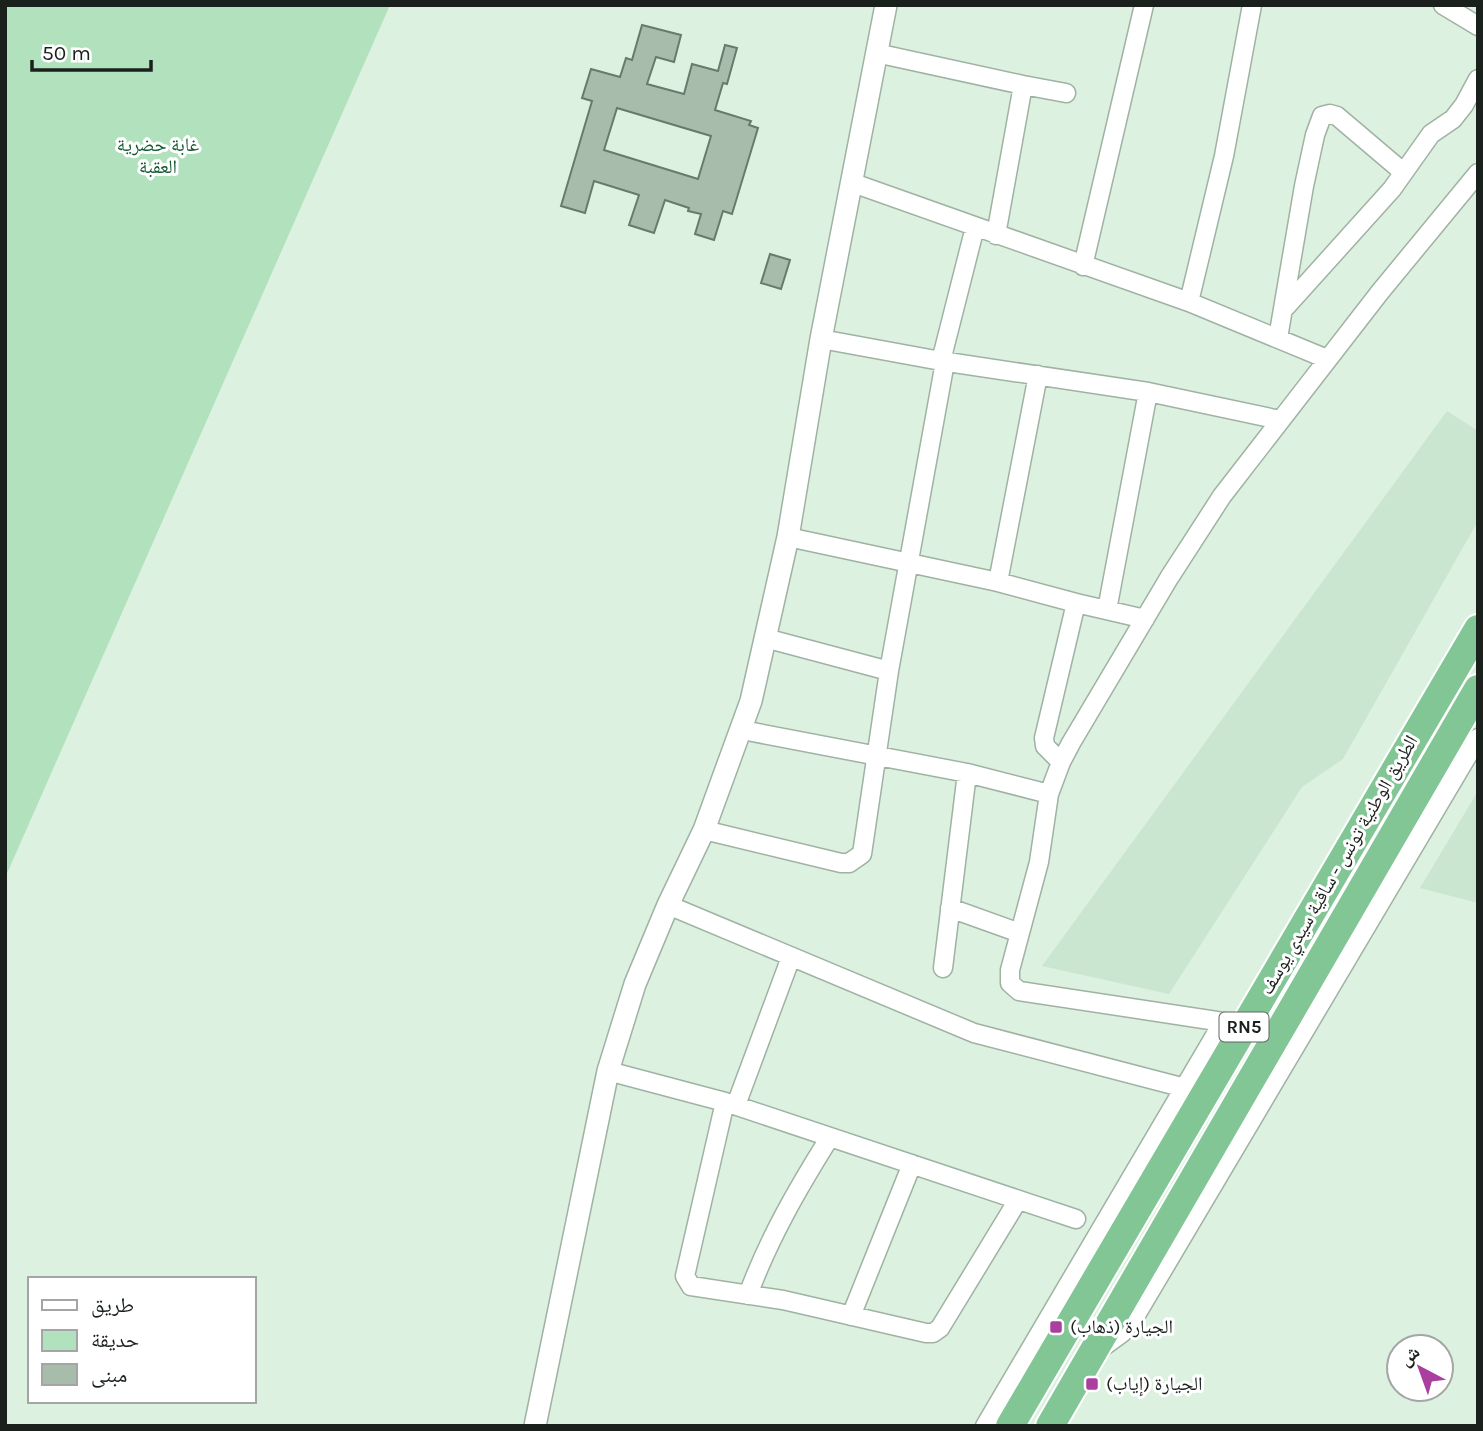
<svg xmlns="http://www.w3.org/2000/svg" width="1483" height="1431" viewBox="0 0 1483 1431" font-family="Karla,'Noto Naskh Arabic',sans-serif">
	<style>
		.built { fill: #cae5d0 }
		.green { fill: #b2e1bd }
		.building { fill: #a8bcac; stroke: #687a6b; stroke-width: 2; fill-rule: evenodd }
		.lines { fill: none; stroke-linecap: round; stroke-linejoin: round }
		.minor-casing { stroke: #9fb2a3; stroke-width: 21 }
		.tertiary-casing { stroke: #9fb2a3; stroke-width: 24 }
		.trunk-casing { stroke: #fff; stroke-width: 32 }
		.minor { stroke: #fff; stroke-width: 18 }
		.tertiary { stroke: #fff; stroke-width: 21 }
		.trunk { stroke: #83c696; stroke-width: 28 }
		.poi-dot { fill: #aa3fa0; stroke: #fff; stroke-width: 2.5 }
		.labels { text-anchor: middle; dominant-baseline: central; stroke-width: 6; stroke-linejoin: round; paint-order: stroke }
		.shield { fill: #fff; stroke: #5f6460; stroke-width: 2 }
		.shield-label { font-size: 18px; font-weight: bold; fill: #1a211c }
		.park-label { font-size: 19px; fill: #135a2f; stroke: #fff }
		.street-label { font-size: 19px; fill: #1a211c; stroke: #fff }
		.poi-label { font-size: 19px; fill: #1a211c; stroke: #fff; text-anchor: start }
	</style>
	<rect width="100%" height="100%" fill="#dcf1e0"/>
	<!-- built -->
	<path class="built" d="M1447 411 1478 431V521L1343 759 1302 787 1169 994 1042 966Z
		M1478 791V903L1420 888Z"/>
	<!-- green -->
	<path class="green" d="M5 5H390L5 878Z"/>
	<!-- building -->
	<path class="building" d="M642 25 681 35 674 62 656 57 647 84 684 94 692 64 718 71 725 45 737 48 727 84 723 83 715 110 751 121 749 125 758 128 732 214 723 211 714 240 695 234 701 214 688 211 689 208 665 200 654 233 629 225 639 195 594 181 585 213 561 206 592 101 582 98 591 69 620 77 626 58 632 60ZM617 108 711 136 698 179 604 150Z
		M770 254 790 260 781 289 761 283Z"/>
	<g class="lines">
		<defs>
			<path id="minor" d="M1443 5 1478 26
				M876 53 1023 85 1066 93
				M853 183 1189 302 1327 359
				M996 235 1023 85
				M1083 266 1144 5
				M1189 302 1224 156 1252 5
				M1283 310 1392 189 1431 134 1453 119 1464 105 1478 79
				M1278 338 1304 186 1315 135 1322 116 1330 114 1337 116 1403 172
				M821 339 941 361 1148 392 1280 420
				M941 361 975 227
				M788 537 998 582 1076 603
				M998 582 1038 375
				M1107 610 1148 392
				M765 638 889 671
				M742 730 967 773 1049 794
				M1061 762 1045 746 1044 738 1076 603 1145 619
				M704 830 841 863H849L862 854 889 671 945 362
				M668 905 974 1033 1185 1088
				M950 908 1020 933
				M943 968 967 773
				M608 1071 725 1102 1076 1219
				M725 1102 685 1276 691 1286 783 1300 926 1333H933L940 1328 1018 1200
				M736 1105 791 957
				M748 1295C769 1238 798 1188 830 1137
				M851 1316 912 1164
				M1100 1349 1122 1333 1136 1315 1478 738
				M985 1426 1223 1022 1019 991 1010 983V970L1039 862 1049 794 1061 762 1071 743 1169 578 1222 496 1380 292 1478 173"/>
			<path id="tertiary" d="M535 1426 608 1071 635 984 668 905 704 830 751 701 788 537 821 339 886 5"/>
			<path id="trunk" d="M1010 1426 1478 629
				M1050 1426 1478 689"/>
		</defs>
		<!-- minor casing -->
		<use href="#minor" class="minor-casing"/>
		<!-- tertiary casing -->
		<use href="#tertiary" class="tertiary-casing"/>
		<!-- trunk casing -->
		<use href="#trunk" class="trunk-casing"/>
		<!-- minor -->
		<use href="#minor" class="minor"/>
		<!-- tertiary -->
		<use href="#tertiary" class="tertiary"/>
		<!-- trunk -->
		<use href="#trunk" class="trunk"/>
	</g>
	<!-- markers -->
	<g class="poi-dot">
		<rect x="1049" y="1320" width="14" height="14" rx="3.5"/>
		<rect x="1085" y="1377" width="14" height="14" rx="3.5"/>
	</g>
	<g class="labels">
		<!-- shield labels -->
		<rect class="shield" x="1219.5" y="1012.5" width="49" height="29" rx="5"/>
		<g class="shield-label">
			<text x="1244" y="1027">RN5</text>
		</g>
		<!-- park labels -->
		<g class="park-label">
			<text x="158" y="145">غابة حضرية<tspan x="158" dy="22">العقبة</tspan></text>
		</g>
		<!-- street labels -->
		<g class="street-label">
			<text transform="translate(1339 865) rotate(-60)">الطريق الوطنية تونس - ساقية سيدي يوسف</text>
		</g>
		<!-- poi labels -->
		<g class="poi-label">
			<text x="1070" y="1327">الجيارة (ذهاب)</text>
			<text x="1106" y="1384">الجيارة (إياب)</text>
		</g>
	</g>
	<!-- border -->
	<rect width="1483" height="1431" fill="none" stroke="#1a211c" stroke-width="14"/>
	<!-- legend -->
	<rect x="28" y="1277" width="228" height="126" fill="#ffffff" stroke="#a3a6a4" stroke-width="2"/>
	<rect x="42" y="1300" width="35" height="10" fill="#ffffff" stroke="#a3a6a4" stroke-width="2"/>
	<text x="91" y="1312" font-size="21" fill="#1a211c">طريق</text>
	<rect x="42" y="1330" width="35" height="21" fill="#b2e1bd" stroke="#a3a6a4" stroke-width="2"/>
	<text x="91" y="1347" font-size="21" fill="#1a211c">حديقة</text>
	<rect x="42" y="1364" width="35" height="21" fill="#a8bcac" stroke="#a3a6a4" stroke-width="2"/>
	<text x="91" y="1382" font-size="21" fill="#1a211c">مبنى</text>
	<!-- north arrow -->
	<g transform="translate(1420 1368) rotate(319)"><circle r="33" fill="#ffffff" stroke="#a3a6a4" stroke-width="2"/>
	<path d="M0-5L12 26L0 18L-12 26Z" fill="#aa3fa0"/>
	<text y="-10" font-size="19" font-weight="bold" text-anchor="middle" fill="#1a211c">ش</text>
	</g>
	<!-- scale -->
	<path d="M32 60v10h119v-10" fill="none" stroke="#1a211c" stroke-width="3.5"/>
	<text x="42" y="60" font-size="21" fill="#1a211c" stroke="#ffffff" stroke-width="5" paint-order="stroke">50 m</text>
</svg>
